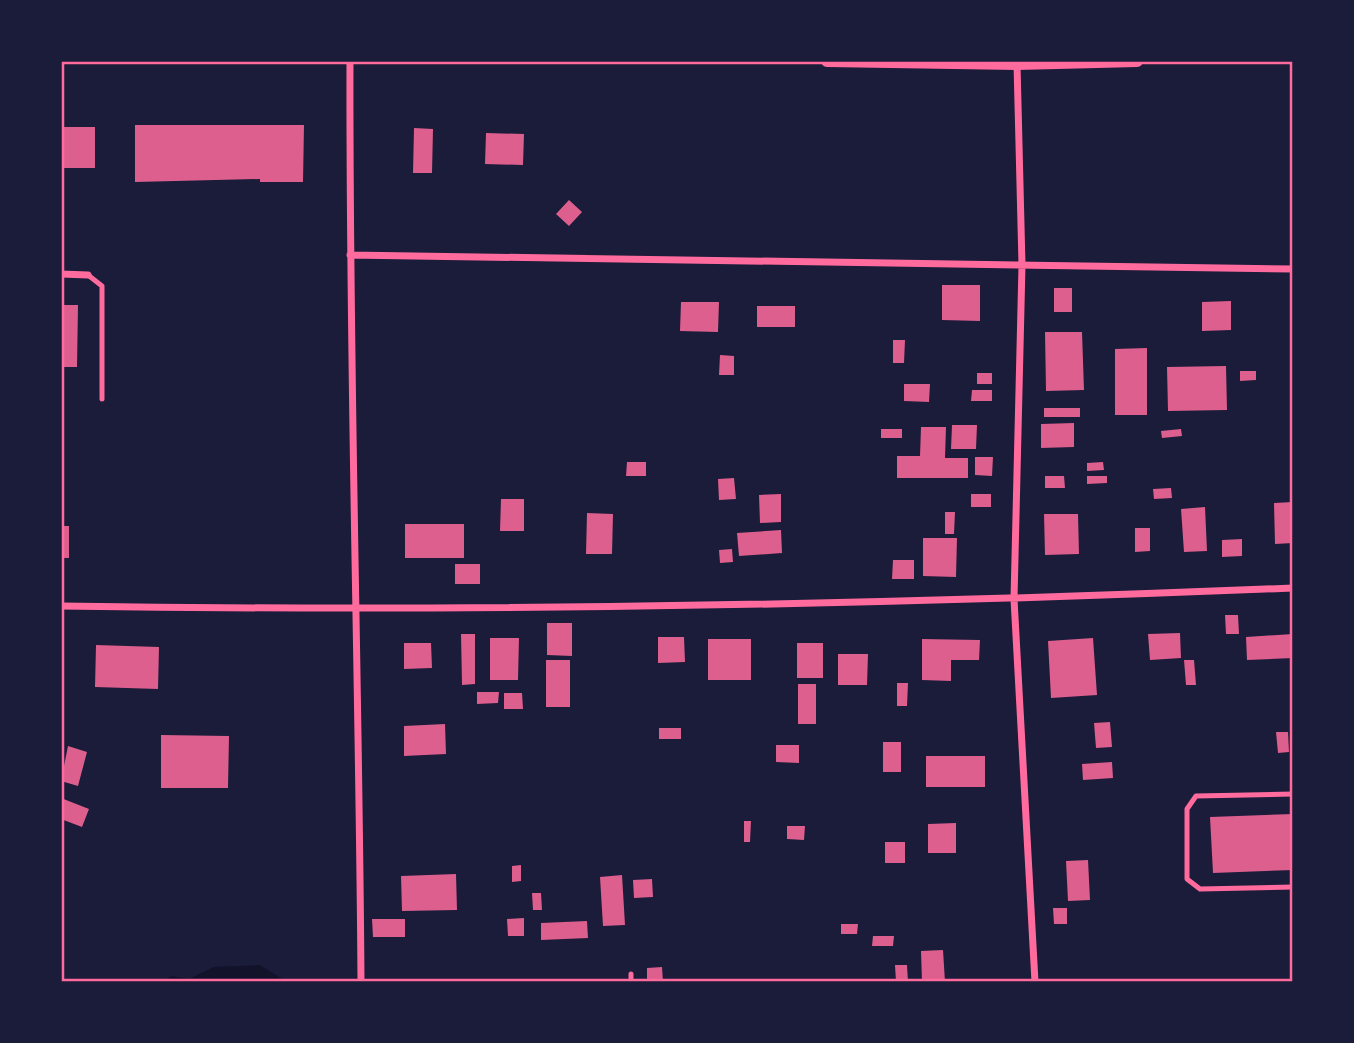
<svg xmlns="http://www.w3.org/2000/svg" width="1354" height="1043" viewBox="0 0 1354 1043" font-family="'Fira Sans Condensed',sans-serif">
	<style>
		.water { fill: #12122b }
		.building { fill: #dd5f8e }
		.lines { fill: none; stroke-linecap: round; stroke-linejoin: round }
		.service { stroke: #ff6b9d; stroke-width: 5 }
		.minor { stroke: #ff6b9d; stroke-width: 7 }
		.tertiary { stroke: #ff6b9d; stroke-width: 12 }
		.neatline { fill: none; stroke: #ff6b9d; stroke-width: 2.5 }
	</style>
	<rect width="100%" height="100%" fill="#1b1b3a"/>
	<!-- water -->
	<path class="water" d="M260 965 287 982H162L171 976 189 979 214 967Z"/>
	<!-- building -->
	<path class="building" d="M135 125H304L303 182H260V179L135 182Z
		M61 127H95V168H61Z
		M414 128 433 129 432 173H413Z
		M486 133 524 134 523 165 485 164Z
		M569 200 582 212 569 226 556 214Z
		M942 285H980V321L942 320Z
		M1054 288H1072V312H1054Z
		M1231 301V330L1202 331V302Z
		M681 302H719L718 332 680 331Z
		M61 305H78L77 367H61Z
		M757 306H795V327H757Z
		M1045 332H1082L1084 390 1046 391Z
		M893 340H905L904 363H893Z
		M1147 348V415H1115V349Z
		M720 355 734 356V375H719Z
		M1226 366 1227 410 1168 411 1167 367Z
		M1240 371H1256V380L1240 381Z
		M977 373H992V384H977Z
		M904 384H930L929 402 904 401Z
		M972 390H992V401H971Z
		M1044 408H1080V417H1044Z
		M1074 423V447L1041 448V424Z
		M952 425H977L976 449H951Z
		M921 427H946L945 458H968V478H897V456H920Z
		M881 429H902V438H881Z
		M1181 429 1182 436 1162 438 1161 431Z
		M975 457H993L992 476 975 475Z
		M627 462H646V476H626Z
		M1103 462 1104 470 1087 471V463Z
		M1045 476H1064L1065 488H1045Z
		M1087 476H1107V483L1087 484Z
		M734 478 736 499 719 500 718 479Z
		M1171 488 1172 498 1154 499 1153 489Z
		M781 494V522L760 523 759 495Z
		M971 494H991V507H971Z
		M501 499H524V531H500Z
		M1293 502V543L1275 544 1274 503Z
		M1205 507 1207 551 1184 552 1181 509Z
		M945 512H955L954 534H945Z
		M587 513 613 514 612 554H586Z
		M1044 514H1078L1079 554 1045 555Z
		M405 524H464V558H405Z
		M61 526H69V558H61Z
		M1135 528H1150V551L1135 552Z
		M781 530 782 553 739 556 737 533Z
		M923 538H957L956 577 923 576Z
		M1242 539V556L1222 557V540Z
		M732 549 733 562 720 563 719 550Z
		M893 560H914V579H892Z
		M455 564H480V584H455Z
		M1225 615H1238L1239 634H1226Z
		M547 623H572V656L547 655Z
		M1180 633 1181 658 1150 660 1148 634Z
		M461 634H475V684L462 685Z
		M1293 634V658L1247 660 1246 637Z
		M658 637H684L685 662 658 663Z
		M490 638H519L518 680H490Z
		M1093 638 1097 695 1051 698 1048 641Z
		M708 639H751V680H708Z
		M922 639 980 640 979 660H951V681L922 680Z
		M404 643H431L432 668 404 669Z
		M797 643H823V678H797Z
		M96 645 159 647 158 689 95 687Z
		M838 654H868L867 685H838Z
		M546 660H570V707H546Z
		M1184 660H1194L1196 685H1186Z
		M897 683H908L907 706H897Z
		M798 684H816V724H798Z
		M477 692H499L498 703 477 704Z
		M504 693H522L523 709H504Z
		M1110 722 1112 747 1096 748 1094 723Z
		M445 724 446 754 404 756V726Z
		M659 728H681V739H659Z
		M1276 732H1288L1289 752 1278 753Z
		M161 735 229 736 228 788H161Z
		M883 742H901V772H883Z
		M776 745H799V763L776 762Z
		M68 746 87 752 78 786 61 781Z
		M926 756H985V787H926Z
		M1112 762 1113 778 1083 780 1082 764Z
		M61 798 89 809 82 827 61 819Z
		M1293 814V870L1213 873 1210 817Z
		M744 821H751L750 842H744Z
		M956 823V853H928V824Z
		M787 826H805L804 840 787 839Z
		M885 842H905V863H885Z
		M1088 860 1090 900 1068 901 1066 861Z
		M521 865V881L512 882V866Z
		M456 874 457 910 402 911 401 876Z
		M622 875 625 925 603 926 600 877Z
		M652 879 653 897 634 898 633 880Z
		M532 893H541L542 910H533Z
		M1053 908H1067V924H1054Z
		M524 918V936H508L507 919Z
		M372 919H405V937H373Z
		M587 921 588 938 541 940V923Z
		M841 924H858L857 934H841Z
		M873 936H894L893 946H872Z
		M943 950 945 982H922L921 951Z
		M895 965H907L908 982H896Z
		M662 967 663 982H647V968Z"/>
	<g class="lines">
		<!-- service -->
		<path class="service" d="M88 275 102 286V399
			M1293 794 1196 796 1187 809V879L1200 889 1293 887
			M631 974V982"/>
		<!-- minor -->
		<path class="minor" d="M350 61C349 368 359 675 361 982
			M1017 64 1022 265 1014 599 1035 982
			M350 255 1293 269
			M61 274 88 275
			M61 606C472 612 882 605 1293 588"/>
		<!-- tertiary -->
		<path class="tertiary" d="M827 61 1017 64 1137 61"/>
	</g>
	<!-- border -->
	<rect width="1354" height="1043" fill="none" stroke="#1b1b3a" stroke-width="126"/>
	<rect x="63" y="63" width="1228" height="917" class="neatline"/>
</svg>
